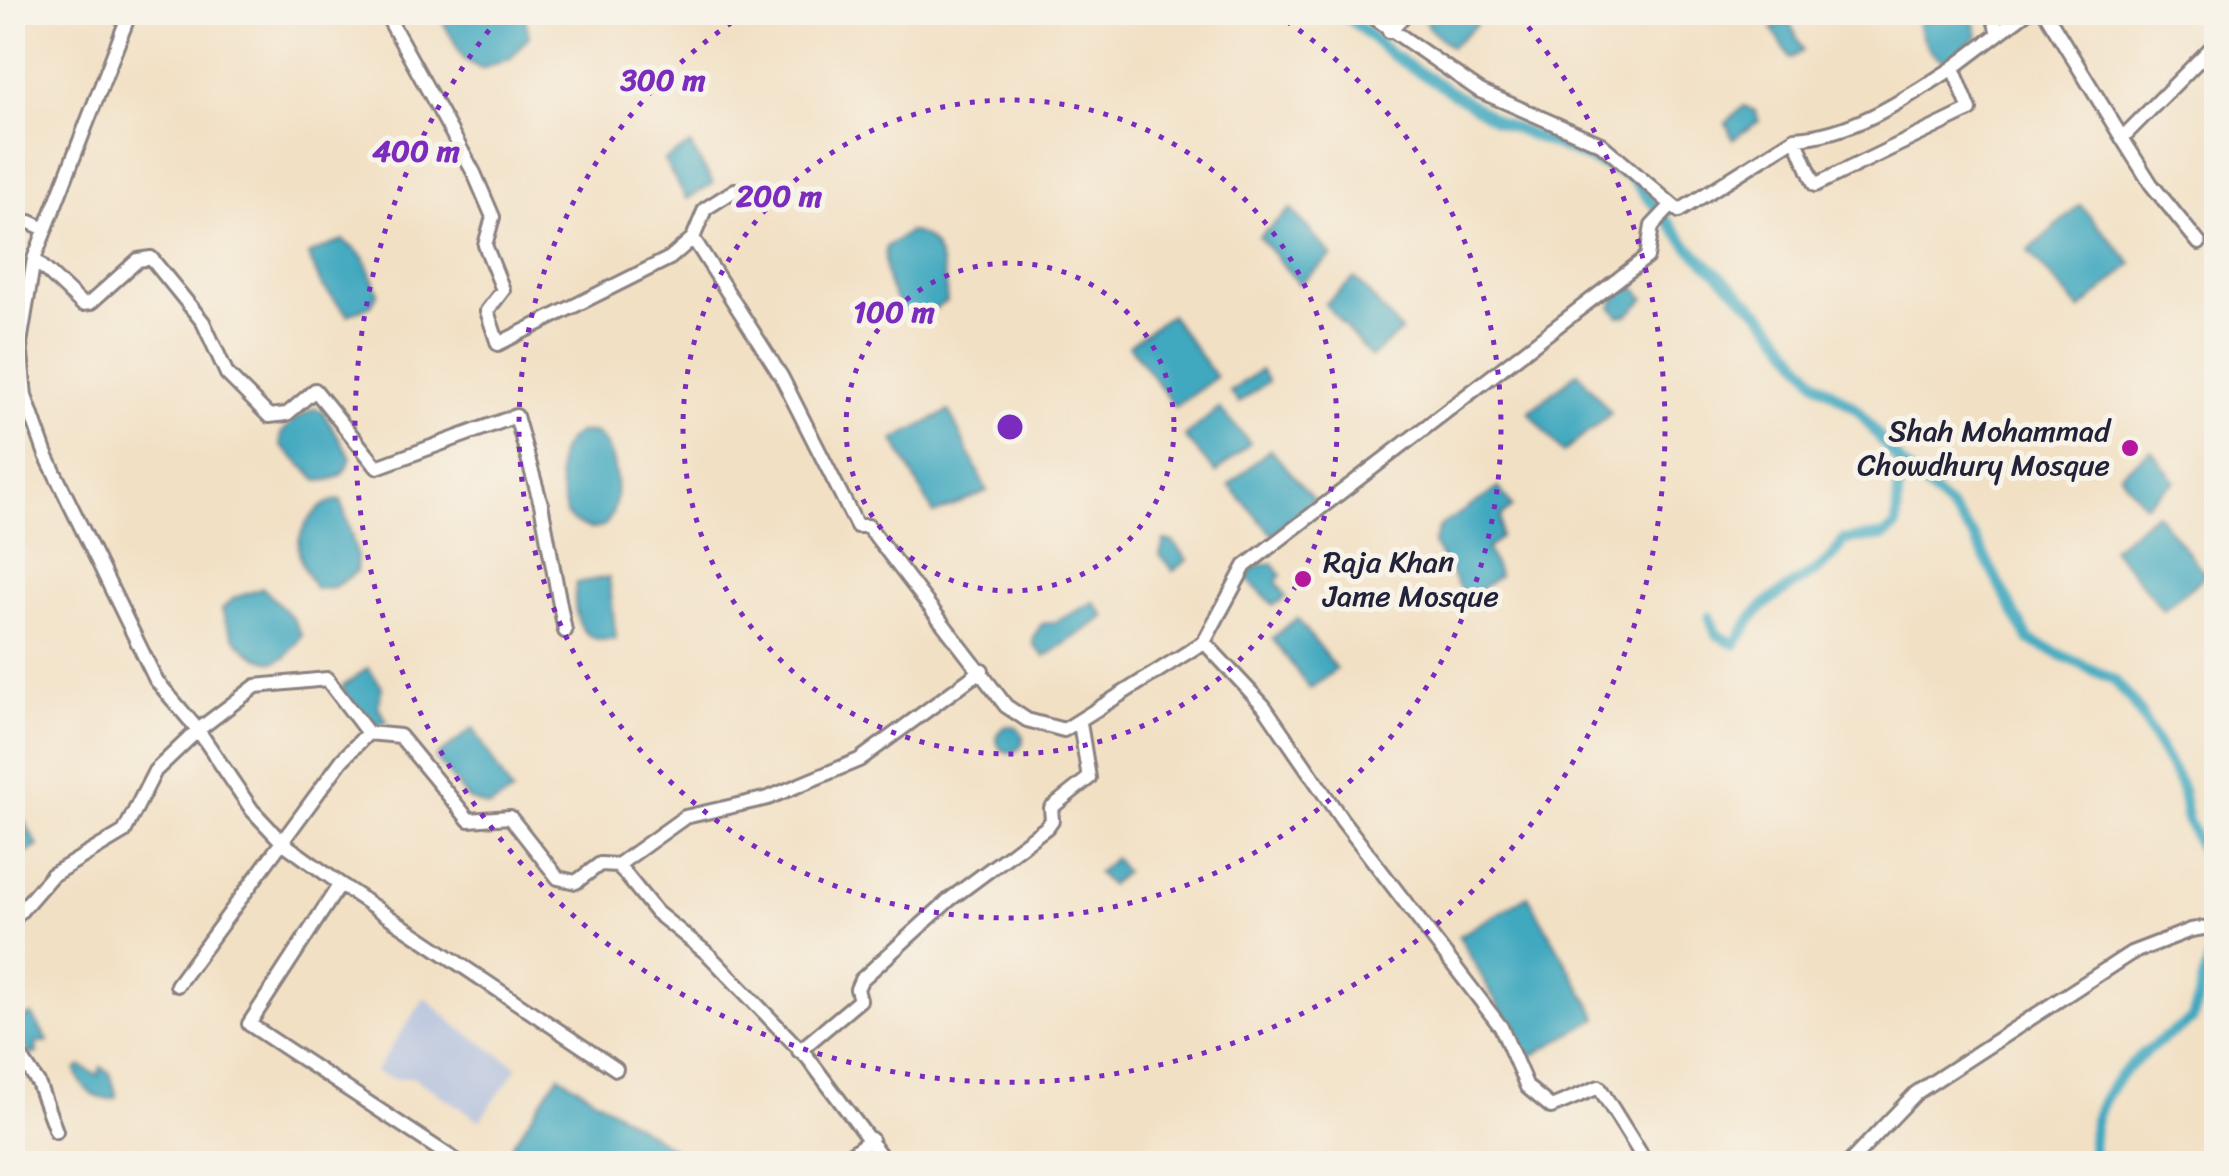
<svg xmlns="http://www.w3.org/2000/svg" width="2229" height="1176" viewBox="0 0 2229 1176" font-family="Sriracha,sans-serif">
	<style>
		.industrial { fill: #b9c5de }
		.water { fill: #3fa8bf; stroke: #30657d; stroke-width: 2.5 }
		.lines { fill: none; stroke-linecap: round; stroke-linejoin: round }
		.canal { stroke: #3fa8bf; stroke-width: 11 }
		.minor-casing { stroke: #8a8180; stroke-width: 18 }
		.minor { stroke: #fff; stroke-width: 12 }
		.ring { fill: none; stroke: #7b2cbf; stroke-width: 5; stroke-dasharray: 5 10 }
		.poi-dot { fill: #b5179e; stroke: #f7f3e8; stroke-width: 4 }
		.labels { text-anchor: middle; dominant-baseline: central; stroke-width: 10; stroke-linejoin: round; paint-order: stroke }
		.poi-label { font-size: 30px; fill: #22223b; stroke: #f7f3e8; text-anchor: end }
		.centre { fill: #7b2cbf; stroke: #f7f3e8; stroke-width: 5 }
		.ring-label { font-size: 30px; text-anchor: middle; font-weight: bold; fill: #7b2cbf; stroke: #f7f3e8; stroke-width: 10; stroke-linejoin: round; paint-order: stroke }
	</style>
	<rect width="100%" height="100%" fill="#f7f3e8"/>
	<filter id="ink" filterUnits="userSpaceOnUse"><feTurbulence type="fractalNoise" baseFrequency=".01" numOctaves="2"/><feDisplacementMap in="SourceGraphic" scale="20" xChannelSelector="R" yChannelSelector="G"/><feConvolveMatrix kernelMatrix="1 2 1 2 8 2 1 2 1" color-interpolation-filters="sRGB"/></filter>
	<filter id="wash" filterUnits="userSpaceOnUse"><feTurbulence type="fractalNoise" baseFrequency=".0048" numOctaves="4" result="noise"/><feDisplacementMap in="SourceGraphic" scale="40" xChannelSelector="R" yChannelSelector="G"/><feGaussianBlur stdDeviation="2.25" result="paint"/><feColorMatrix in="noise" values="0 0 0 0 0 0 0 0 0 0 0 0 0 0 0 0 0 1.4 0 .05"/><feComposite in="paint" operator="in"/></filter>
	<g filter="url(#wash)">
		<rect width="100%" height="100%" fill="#f2e0c4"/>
		<!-- industrial -->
		<path class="industrial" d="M425 997 458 1027 518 1067 480 1120 412 1077 395 1079 375 1072Z"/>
		<!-- water -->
		<path class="water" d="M438 13H524L529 36 511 58 481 69 464 59Z
			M1422 13H1467L1476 25 1451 47 1428 27Z
			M1919 13H1972L1978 36 1947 62C1928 54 1916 33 1919 13Z
			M1783 22 1791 25 1803 50 1791 59 1772 29Z
			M1744 106 1755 111 1759 121 1733 139 1726 123Z
			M690 145 713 183 687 199 664 161Z
			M2080 205 2132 264 2080 310 2028 251Z
			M1291 209 1332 256 1299 284 1259 237Z
			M909 232C941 233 945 276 947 301L927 314 906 313C890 295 882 272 886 247Z
			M343 240 364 257 378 293 371 305 348 315 321 284 308 255Z
			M1355 278 1401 331 1371 357 1325 304Z
			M1630 281 1645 299 1628 315 1619 316 1612 308 1619 288Z
			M1170 315 1216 377 1175 407 1129 345Z
			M1260 370 1268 381 1239 403 1230 392Z
			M1578 372 1611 413 1563 453 1529 412Z
			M315 408 322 411 351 458C344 477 338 480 318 481L281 445V434L294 420Z
			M1219 408 1250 443 1216 473 1185 437Z
			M949 411 987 491 934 514 894 440Z
			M579 433H594C630 455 624 568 566 515 561 485 546 450 579 433Z
			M1270 449 1314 500 1273 535 1229 485Z
			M2151 450 2175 481 2144 505 2120 474Z
			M1499 488 1512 507 1501 516 1500 537 1487 549 1499 576 1474 594 1464 595 1433 544 1440 526Z
			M341 500 357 556 356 572 334 587 316 589C299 563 289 541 313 515 322 505 328 501 341 500Z
			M2156 513 2206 575 2163 610 2112 548Z
			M1164 541 1173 542 1188 560 1173 571 1160 555Z
			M1273 563 1281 575 1276 581 1286 597 1273 605 1245 577 1256 566Z
			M609 577 616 639C578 646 572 613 576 583Z
			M263 588 293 619 302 636 286 657 275 662C248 659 227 635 222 609L234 598Z
			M1094 602 1105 617 1045 657 1034 646 1033 637 1042 624 1055 622Z
			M1297 618 1336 669 1310 689 1272 638Z
			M368 668 382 687 378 706 387 722 369 727 356 714 342 687Z
			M997 739a13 13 0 1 1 26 0a13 13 0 1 1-26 0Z
			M473 728 512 793 489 807 468 799 436 758Z
			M13 802 38 846 15 860Z
			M1114 858 1125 872 1110 885 1097 873Z
			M1528 896 1598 1018 1528 1058 1459 936Z
			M32 1015 48 1041 36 1043 37 1053 30 1055 13 1029 12 1021Z
			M81 1066 98 1076 101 1067 110 1073 117 1097C98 1104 81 1089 76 1070Z
			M559 1075 695 1163H500Z"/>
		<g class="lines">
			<!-- canal -->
			<path class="canal" d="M1342 12 1392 55 1497 121 1630 176 1690 248 1766 318 1816 381 1858 410 1900 463 1949 507 1974 537 2029 640 2114 680 2132 700 2181 785 2187 819 2216 881
				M1710 617 1716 634 1735 644C1743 634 1749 620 1758 611 1783 585 1828 573 1843 540L1883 536 1896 527 1900 463
				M2095 1164C2079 1096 2141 1051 2192 1020L2216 938"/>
		</g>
	</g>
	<g filter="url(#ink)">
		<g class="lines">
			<defs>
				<path id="minor" d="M130 12 34 259 20 343 25 396 46 455 156 680 198 730 252 810 282 842 340 884 249 1024 461 1164
					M385 12 474 173 493 217 485 245 503 290 487 311 498 344 670 258 693 238 705 209 735 190 746 193
					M1366 12 1480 91 1601 144 1679 211 1795 138 1815 185 1970 110 1953 68 2027 12
					M1992 12 1998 34
					M2045 12 2122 138
					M1389 31 1408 12
					M1795 138C1853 135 1905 99 1953 68
					M12 224 30 222 45 229
					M693 238 781 376 857 526H868L1006 706 1027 720 1064 730 1204 642 1264 706 1342 820 1501 1027 1527 1087 1551 1107 1599 1087 1647 1164
					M2199 243 2151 184 2122 138 2216 43
					M34 259 82 304 90 303 138 260 151 258 203 322 227 374 269 416 287 414 315 390 377 467 516 416 541 504 565 631
					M1204 642 1245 566 1647 257 1652 226 1671 206
					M618 865 685 817 768 798 859 760 982 670
					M340 884 616 1069
					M12 921 52 875 124 832 155 771 198 730 256 686 327 679 368 733 400 736 469 820 510 817 558 878 576 882 600 864 618 865 656 912 708 954 808 1058 887 1164
					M177 985 342 760 368 733
					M15 1048 38 1083 56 1131
					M799 1051 860 1000 857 989 861 980 949 900 1047 827 1052 820 1051 808 1089 778 1080 723
					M838 1164 871 1139
					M1848 1164 1916 1093 2131 953 2191 930 2216 926"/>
			</defs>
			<!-- minor casing -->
			<use href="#minor" class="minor-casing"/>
			<!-- minor -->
			<use href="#minor" class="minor"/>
		</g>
	</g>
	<!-- distance rings -->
	<g class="ring">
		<circle cx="1010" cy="427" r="164"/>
		<circle cx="1010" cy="427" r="327"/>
		<path d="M1274 13A491 491 0 1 1 746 13"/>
		<path d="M1519 15A655 655 0 1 1 501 15"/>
	</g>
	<!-- markers -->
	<g class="poi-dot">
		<circle cx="2130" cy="448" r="10"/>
		<circle cx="1303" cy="579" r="10"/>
	</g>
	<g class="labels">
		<!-- poi labels -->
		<g class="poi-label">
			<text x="2110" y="431">Shah Mohammad<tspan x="2110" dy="34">Chowdhury Mosque</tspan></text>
			<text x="1323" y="562" text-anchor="start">Raja Khan<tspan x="1323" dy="34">Jame Mosque</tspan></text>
		</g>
	</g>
	<circle cx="1010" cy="427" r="15" class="centre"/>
	<g class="ring-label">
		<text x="663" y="90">300 m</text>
		<text x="416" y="161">400 m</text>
		<text x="779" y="206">200 m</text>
		<text x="894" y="322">100 m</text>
	</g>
	<!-- margin -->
	<rect width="2229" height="1176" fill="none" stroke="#f7f3e8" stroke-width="50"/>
</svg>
